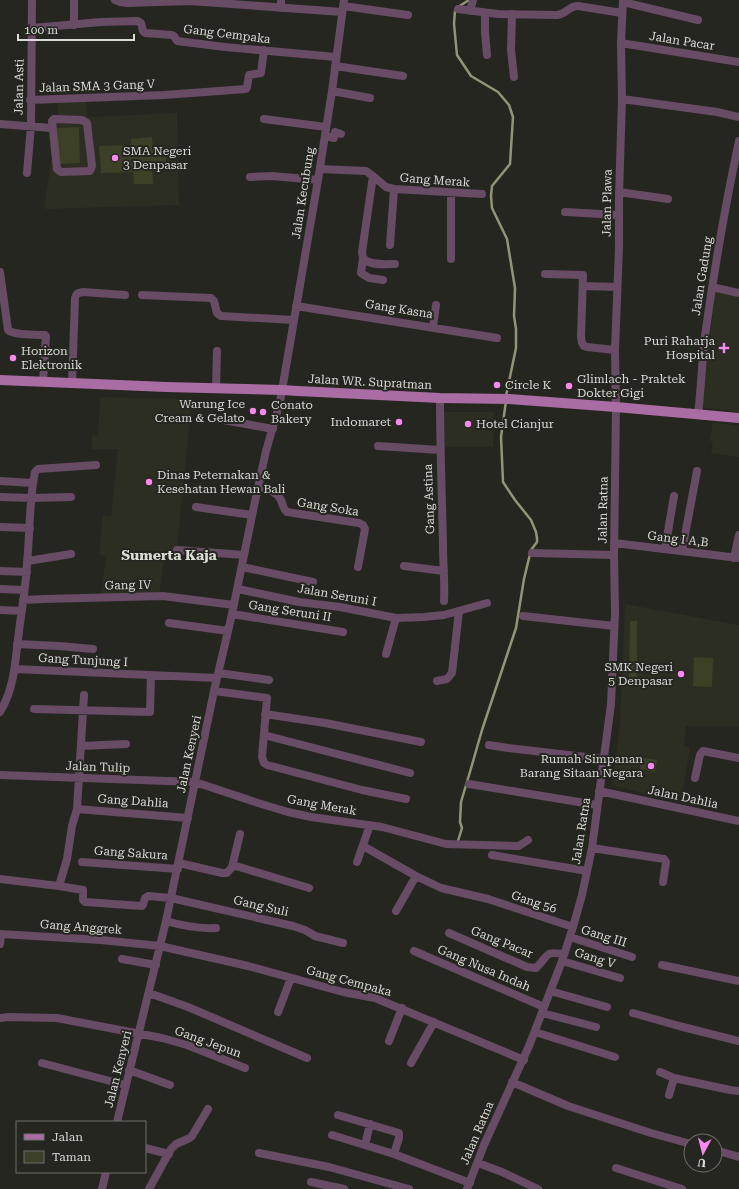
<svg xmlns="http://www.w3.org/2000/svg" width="739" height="1189" viewBox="0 0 739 1189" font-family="'Roboto Serif',serif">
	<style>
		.built { fill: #2c2e22 }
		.green { fill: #3c4027 }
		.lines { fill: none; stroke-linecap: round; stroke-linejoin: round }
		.stream { stroke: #919576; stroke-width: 2.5 }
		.minor { stroke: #684b65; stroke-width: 8 }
		.major { stroke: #a96da3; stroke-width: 10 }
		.poi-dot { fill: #f689ed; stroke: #252620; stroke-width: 1.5 }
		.labels { text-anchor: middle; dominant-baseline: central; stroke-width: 4; stroke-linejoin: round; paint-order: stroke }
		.street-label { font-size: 12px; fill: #dadbd7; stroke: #252620 }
		.poi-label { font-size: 12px; fill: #dadbd7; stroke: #252620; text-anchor: start }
		.quarter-label { font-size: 14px; font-weight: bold; fill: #dcded6; stroke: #252620 }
	</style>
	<rect width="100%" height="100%" fill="#252620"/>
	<!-- built -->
	<path class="built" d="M86 101 88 117 177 113 179 205 44 209 54 142V116L58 115V103Z
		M716 290 739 294V412L701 407Z
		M100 397 192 399 176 557 164 556 159 597 100 601 106 556 99 555 103 515 111 516 118 449H92V435L98 436Z
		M443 412H494L493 447H444Z
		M713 422 739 426V457L711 453 713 442 710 441Z
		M625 604 739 625V726H686L684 746 690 748 681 803 612 785 620 723Z"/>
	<!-- green -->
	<path class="green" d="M79 127 80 163 59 164 57 128Z
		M152 137 153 149 166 148V168H152L153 184H134L133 172 101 173 99 146 131 145V139Z
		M630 621H637V682H629Z
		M694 657 713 658 712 687 693 686Z
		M642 758 657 760 655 772 640 769Z"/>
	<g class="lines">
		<!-- stream -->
		<path class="stream" d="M469 0 458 7 455 11 454 24 457 55 471 76 498 92 509 105 513 117 510 164 492 186 491 196 492 208 507 239 515 288 514 316 516 329V348L506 396
			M457 844 462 828 460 822 461 802 472 765 482 730 516 628 524 579 531 550 537 542V538L536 532 531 520 515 500 503 482 501 437 506 401"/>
		<!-- minor -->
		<path class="minor" d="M115 0 120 2 127 3 190 1 342 12
			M281 0V8
			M623 2 698 20
			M343 6 408 15
			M458 9 498 14 557 15C567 14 568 6 578 6L622 13
			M470 11 473 0
			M485 13V32L487 55
			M512 14 511 50 514 77
			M74 25V0
			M32 28 101 22 138 21 141 23 143 31 145 33 172 35 174 36 177 41 225 47 336 57
			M621 43 739 62
			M335 66 403 76
			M332 91 370 98
			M622 99 717 112 739 117
			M30 100 164 95 246 89 247 87 249 75 261 73 264 50
			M54 119 82 120 87 123 92 166 90 171 61 172 57 169 52 121Z
			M264 119 326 127
			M0 124 52 128
			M325 136 334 138 335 132 341 134
			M320 169 366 171 373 176 386 187 394 189 482 194
			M27 173 31 126 32 0
			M373 176 362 252 363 258 361 273 369 278 383 280
			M250 177 272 176 318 180
			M619 192 668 199
			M565 212 619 215
			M390 245 394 189
			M363 258C369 266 386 264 395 264
			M451 259V193
			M0 272 8 330C15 336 35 334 45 335L46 336 43 382
			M545 274 583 275 581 337 582 343 584 346 587 347 615 350
			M583 286 617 287
			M712 287 739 293
			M142 295 211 298 214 301 217 313 221 316 294 320
			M296 306 497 338
			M433 327 436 305
			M72 384 75 298C76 293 78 293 83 292L125 295
			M216 388 217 351
			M440 398C440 447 442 496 443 545 443 564 445 582 444 601
			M698 415C701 389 702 362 705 336 714 271 725 206 739 141
			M218 419 273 429
			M378 446 440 450
			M0 481 33 483
			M258 487C268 489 276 491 281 500 283 505 283 509 287 512L359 523 363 525 365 529 358 567
			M0 497 32 498 71 497
			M196 507 252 515
			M0 527 30 528
			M614 543 739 558
			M665 549 674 496
			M177 550 244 555
			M682 551 697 471
			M532 553 614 555
			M734 558 739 535
			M28 561 71 554
			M404 566 444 571
			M242 567 313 582
			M0 571 27 572
			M0 589 24 590
			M238 589 299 602 340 607 396 618 424 617 444 615 487 603
			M23 600 44 599 163 596 234 605
			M0 610 22 611
			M232 614 343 632
			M523 616 614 626
			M169 623 228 631
			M17 644 59 646 93 649
			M386 654 396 618
			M15 669 217 678
			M219 673 269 680
			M437 681 447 679 452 673 459 611
			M214 691 267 698 262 757 264 763 267 765 362 790 406 799
			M34 709 150 712 151 675
			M0 712C14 689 15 664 18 639 21 613 26 588 27 563 30 534 29 500 35 472L38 469 96 465
			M265 714 325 723 421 742
			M264 735 410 773
			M489 745 508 748 603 759
			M81 746 126 744
			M0 775 195 782 258 803 288 812 311 817 382 827 446 844 519 846 528 840
			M695 778 700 755 703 751 739 758
			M469 784 597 805
			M599 791 739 821
			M77 809 188 818
			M363 846 416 876 441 888 488 899 573 927
			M592 848 664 859 666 862 663 882
			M492 855 587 871
			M82 862 178 869
			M357 862 370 825
			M179 863 222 873H227L232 867 236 866 309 888
			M232 867 240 834
			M0 879 59 886 67 859 72 826 77 809 84 695
			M59 886 83 890V900L85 902 142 906 143 905 145 898 148 896 171 898 293 926 305 930 315 936 343 943
			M396 911 416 876
			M166 921C183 926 198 929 216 928
			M449 933 527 967 536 968C550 955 543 951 564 954
			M0 934 101 940 160 946 248 966 343 992 375 998 524 1060
			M570 937 632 957
			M0 944 1 934
			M414 951 544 1007
			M122 959 156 965
			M562 961 620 978
			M662 965 739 981
			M550 991 607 1007
			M149 993 188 1007 307 1058
			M278 1012 291 978
			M542 1013 596 1027
			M633 1013 679 1026 739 1041
			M0 1018 9 1017 57 1018 162 1038 187 1045 245 1068
			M535 1032 615 1057
			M389 1041 402 1008
			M42 1063 125 1085
			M411 1063 434 1022
			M129 1070 170 1085
			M660 1072 674 1078 730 1090 739 1091
			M512 1082 568 1106 651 1133 691 1144
			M669 1095 674 1078
			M338 1115 399 1133V1138L394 1154
			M117 1122 166 921 214 691 232 614 254 506 266 451 280 402 318 180 332 91 344 0
			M332 1135 394 1154 470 1183
			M365 1145 370 1124
			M145 1148 169 1154
			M715 1150 739 1157
			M259 1153 329 1167 409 1189
			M478 1163 502 1172 538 1189
			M616 1168 682 1189
			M311 1182 344 1189
			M102 1189 106 1172
			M149 1189 171 1149 176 1144 190 1138 192 1136 208 1109
			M467 1189 484 1145 529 1046 562 961 573 927 582 895 592 848 611 704 615 613 614 555 616 407 615 350 619 247V196L622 99 621 43 623 0"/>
		<!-- major -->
		<path class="major" d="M0 380 166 387 282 390 298 391 440 398 509 399 616 407 739 418"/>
	</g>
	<!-- markers -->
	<g class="poi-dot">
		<circle cx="115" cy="158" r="4"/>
		<path d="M722 342h4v4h4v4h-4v4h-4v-4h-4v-4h4z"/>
		<circle cx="13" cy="358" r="4"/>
		<circle cx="497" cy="385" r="4"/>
		<circle cx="569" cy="386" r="4"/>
		<circle cx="253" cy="411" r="4"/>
		<circle cx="263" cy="412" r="4"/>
		<circle cx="399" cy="422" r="4"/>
		<circle cx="468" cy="424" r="4"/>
		<circle cx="149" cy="482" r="4"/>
		<circle cx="681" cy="674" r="4"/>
		<circle cx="651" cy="766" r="4"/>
	</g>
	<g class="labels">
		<!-- street labels -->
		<g class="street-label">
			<text transform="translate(227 34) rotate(7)">Gang Cempaka</text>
			<text transform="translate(682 41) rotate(9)">Jalan Pacar</text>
			<text transform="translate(97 86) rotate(-2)">Jalan SMA 3 Gang V</text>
			<text transform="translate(19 87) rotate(-89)">Jalan Asti</text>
			<text transform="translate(435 180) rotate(4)">Gang Merak</text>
			<text transform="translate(303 193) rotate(-81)">Jalan Kecubung</text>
			<text transform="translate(607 203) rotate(-89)">Jalan Plawa</text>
			<text transform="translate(702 276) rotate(-81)">Jalan Gadung</text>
			<text transform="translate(399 309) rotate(9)">Gang Kasna</text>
			<text transform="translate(370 382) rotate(3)">Jalan WR. Supratman</text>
			<text transform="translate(429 499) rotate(-92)">Gang Astina</text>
			<text transform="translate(328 507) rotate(9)">Gang Soka</text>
			<text transform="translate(603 510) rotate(-89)">Jalan Ratna</text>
			<text transform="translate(678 539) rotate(7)">Gang I A,B</text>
			<text transform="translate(128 585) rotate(-1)">Gang IV</text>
			<text transform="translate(337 595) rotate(10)">Jalan Seruni I</text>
			<text transform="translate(290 611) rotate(9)">Gang Seruni II</text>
			<text transform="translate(83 660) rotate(3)">Gang Tunjung I</text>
			<text transform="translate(189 754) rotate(-78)">Jalan Kenyeri</text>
			<text transform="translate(98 767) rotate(2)">Jalan Tulip</text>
			<text transform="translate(683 797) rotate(12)">Jalan Dahlia</text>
			<text transform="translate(133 801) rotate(4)">Gang Dahlia</text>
			<text transform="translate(322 805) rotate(10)">Gang Merak</text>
			<text transform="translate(581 831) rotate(-81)">Jalan Ratna</text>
			<text transform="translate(131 853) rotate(4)">Gang Sakura</text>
			<text transform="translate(534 902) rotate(18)">Gang 56</text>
			<text transform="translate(261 906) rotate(13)">Gang Suli</text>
			<text transform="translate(81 927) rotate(4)">Gang Anggrek</text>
			<text transform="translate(604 936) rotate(17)">Gang III</text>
			<text transform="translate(502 942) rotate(22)">Gang Pacar</text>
			<text transform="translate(595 958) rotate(17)">Gang V</text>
			<text transform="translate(484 968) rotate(23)">Gang Nusa Indah</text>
			<text transform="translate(349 981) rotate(15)">Gang Cempaka</text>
			<text transform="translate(208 1042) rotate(20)">Gang Jepun</text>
			<text transform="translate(118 1069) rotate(-76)">Jalan Kenyeri</text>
			<text transform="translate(477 1133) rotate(-67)">Jalan Ratna</text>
		</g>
		<!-- poi labels -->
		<g class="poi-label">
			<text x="123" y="151">SMA Negeri<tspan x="123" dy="14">3 Denpasar</tspan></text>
			<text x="715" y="341" text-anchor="end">Puri Raharja<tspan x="715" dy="14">Hospital</tspan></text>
			<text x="21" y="351">Horizon<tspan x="21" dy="14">Elektronik</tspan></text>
			<text x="577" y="379">Glimlach - Praktek<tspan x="577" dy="14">Dokter Gigi</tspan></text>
			<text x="505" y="385">Circle K</text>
			<text x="245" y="404" text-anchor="end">Warung Ice<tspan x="245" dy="14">Cream &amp; Gelato</tspan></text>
			<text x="271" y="405">Conato<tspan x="271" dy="14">Bakery</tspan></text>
			<text x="391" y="422" text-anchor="end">Indomaret</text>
			<text x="476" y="424">Hotel Cianjur</text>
			<text x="157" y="475">Dinas Peternakan &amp;<tspan x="157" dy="14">Kesehatan Hewan Bali</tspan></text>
			<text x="673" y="667" text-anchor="end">SMK Negeri<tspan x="673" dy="14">5 Denpasar</tspan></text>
			<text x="643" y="759" text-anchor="end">Rumah Simpanan<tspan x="643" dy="14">Barang Sitaan Negara</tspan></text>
		</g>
		<!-- quarter labels -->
		<g class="quarter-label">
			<text x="169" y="555">Sumerta Kaja</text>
		</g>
	</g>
	<!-- legend -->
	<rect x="16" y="1121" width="130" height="52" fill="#252620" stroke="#6d6e69"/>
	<rect x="24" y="1134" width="20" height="6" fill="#a96da3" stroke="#6d6e69"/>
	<text x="52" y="1141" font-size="12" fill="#dadbd7">Jalan</text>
	<rect x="24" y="1151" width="20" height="12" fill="#3c4027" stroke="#6d6e69"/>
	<text x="52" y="1161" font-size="12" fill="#dadbd7">Taman</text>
	<!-- north arrow -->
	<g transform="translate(703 1153) rotate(187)"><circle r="19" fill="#252620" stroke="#6d6e69"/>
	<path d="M0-3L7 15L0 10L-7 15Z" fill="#f689ed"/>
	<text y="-6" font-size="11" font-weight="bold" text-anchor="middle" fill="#dadbd7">U</text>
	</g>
	<!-- scale -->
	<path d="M18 34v6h116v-6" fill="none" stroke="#dadbd7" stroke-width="2"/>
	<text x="24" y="34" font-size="12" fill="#dadbd7" stroke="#252620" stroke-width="3" paint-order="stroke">100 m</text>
</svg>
